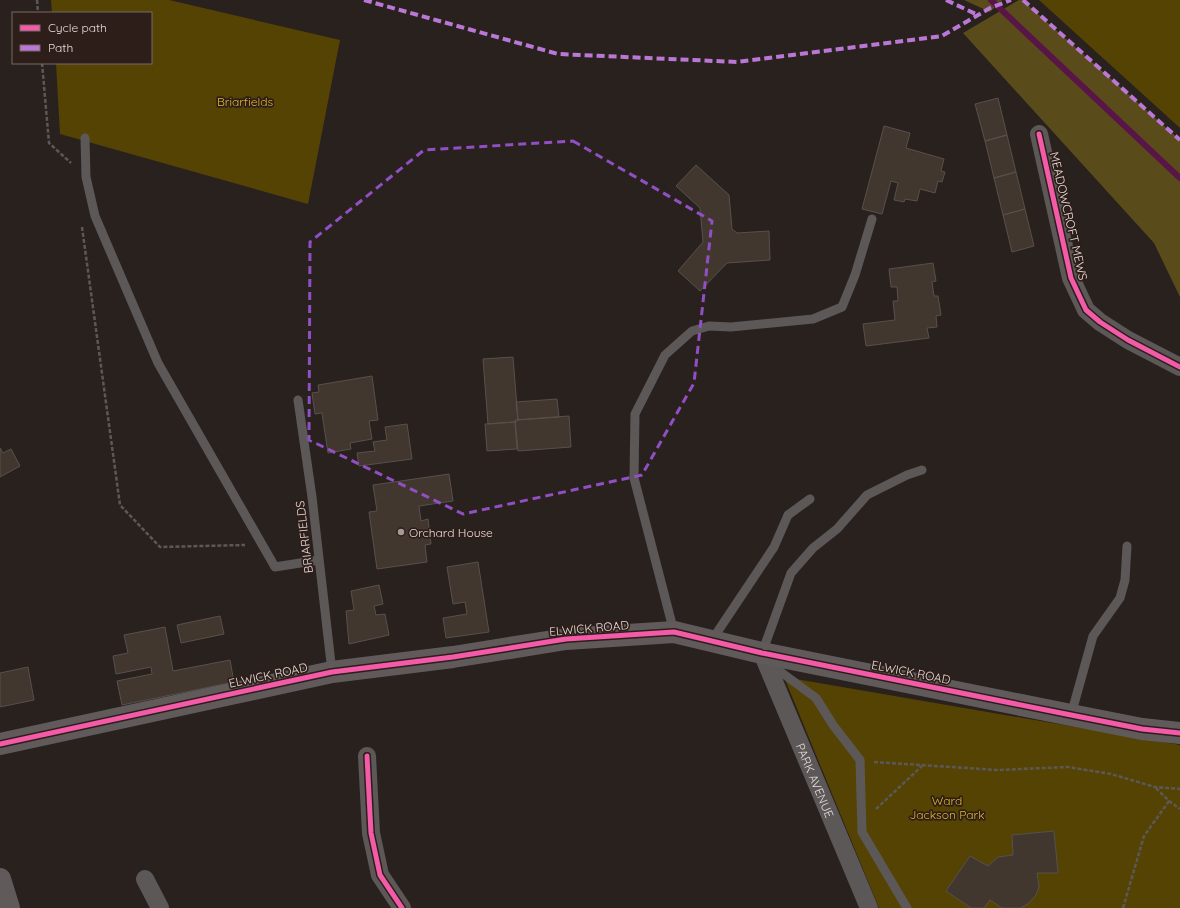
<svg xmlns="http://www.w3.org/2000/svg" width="1180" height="908" viewBox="0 0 1180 908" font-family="Quicksand,sans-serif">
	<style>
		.green { fill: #554304 }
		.forest { fill: #5a4b1b }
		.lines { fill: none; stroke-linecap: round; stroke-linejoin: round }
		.stream { stroke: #591448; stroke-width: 6 }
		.building { fill: #42372f; stroke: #57504c }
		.path { stroke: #5d5858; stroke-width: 2.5; stroke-dasharray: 4 2; stroke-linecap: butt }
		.lane { stroke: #5c5858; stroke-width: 9 }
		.street { stroke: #5c5858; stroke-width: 18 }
		.secondary { stroke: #605a5a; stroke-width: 22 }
		.quiet { stroke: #ba77d6; stroke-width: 4; stroke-dasharray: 8 4; stroke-linecap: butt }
		.cycleway-casing { stroke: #2d1e1a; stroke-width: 8 }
		.cycleway { stroke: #f35aa7; stroke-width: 5 }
		.marked { fill: none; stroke: #914fc4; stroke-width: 3; stroke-dasharray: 8 5; stroke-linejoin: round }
		.poi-dot { fill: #a49b98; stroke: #2d1e1a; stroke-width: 1.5 }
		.labels { text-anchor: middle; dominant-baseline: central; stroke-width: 3.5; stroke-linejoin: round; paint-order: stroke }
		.park-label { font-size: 12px; fill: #e3ba27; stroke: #2d1e1a }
		.street-label { font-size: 12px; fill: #e7dcd9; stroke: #2d1e1a }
		.poi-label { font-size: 12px; fill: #e7dcd9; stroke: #2d1e1a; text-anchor: start }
	</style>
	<rect width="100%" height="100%" fill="#29211e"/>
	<!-- green -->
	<path class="green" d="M51 0H169L340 40 308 204 60 134 56 63H151V13H52Z
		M1039 0H1180V128Z
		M784 677 1180 745V908H879Z"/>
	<!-- forest -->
	<path class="forest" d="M964 0H1002L990 12Z
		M1019 0H1022L1180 140V297L1154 243 963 33Z"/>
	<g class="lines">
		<!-- stream -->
		<path class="stream" d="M991 0 1180 178"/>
	</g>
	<!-- building -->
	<path class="building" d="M998 98 1007 135 985 141 975 104Z
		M884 126 910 133 906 148 944 159 941 171 945 172 942 182 938 181 935 193 920 189 917 201 905 199 904 202 894 200 898 183 891 181 882 214 862 209Z
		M1007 135 1016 172 994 178 985 141Z
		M696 165 729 195 732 229 737 233 769 231 770 260 727 263 700 291 678 271 703 242 700 208 676 186Z
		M1016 172 1025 209 1003 215 994 178Z
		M1025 209 1034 246 1012 252 1003 215Z
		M933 263 936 281 932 282 934 296H938L941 315 936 316 937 327 927 328 929 338 866 346 863 324 895 320 893 301H898L897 287H891L889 269Z
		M513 357 518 420 515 422 488 424 483 359Z
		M372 376 378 420 369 421 372 439 350 443 351 449 328 453 322 413 315 414 312 393 319 392 318 385Z
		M557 399 559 417 518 420 516 402Z
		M569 416 571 447 518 451 515 420Z
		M515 422 517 449 487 451 485 424Z
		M407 424 412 459 359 466 357 453 375 451 373 442 387 440 385 427Z
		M0 448 3 453 11 449 20 466 0 477Z
		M449 474 453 501 419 506 421 521 428 519 431 544 425 545 427 562 377 569 369 512 377 511 373 485Z
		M478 562 489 632 446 638 443 618 467 614 465 602 453 604 447 567Z
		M379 585 383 604 374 606 376 615 385 614 389 635 349 644 346 611 354 610 351 591Z
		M220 616 224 634 181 643 177 625Z
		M165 627 173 671 230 660 234 682 122 705 117 681 152 674 151 667 116 674 113 656 128 653 124 635Z
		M28 667 34 700 0 707V673Z
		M1054 831 1058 873H1037L1039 887 1036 895 1028 904 1020 908H1002L990 900 984 908H971L946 891 970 856 988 866 998 857 1013 855 1012 835Z"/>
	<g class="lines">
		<!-- path -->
		<path class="path" d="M37 0 38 13
			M42 63 49 143 71 163
			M82 227 120 505 160 547 245 545
			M874 762 997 770 1068 767 1111 774 1155 787 1180 789
			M1156 788 1169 801 1180 809
			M876 809 922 766
			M1123 908 1144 836 1169 801"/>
		<!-- lane -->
		<path class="lane" d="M85 138 86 177 95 216 158 363 275 567 319 560
			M298 400 312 497 332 672
			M674 632 634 478 635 414 665 355 692 331 709 326 731 327 813 319 842 307 855 275 872 219
			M712 640 774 547 788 515 810 499
			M762 653 791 573 813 548 837 529 867 495 907 475 922 470
			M770 664 816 698 833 725 860 760 862 832 907 908
			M1071 715 1093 636 1120 598 1125 580 1127 546"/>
		<!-- street -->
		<g class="street">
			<path d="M1039 134 1071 278 1086 310 1100 322 1128 340 1180 367"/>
			<path id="s1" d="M762 653 869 908"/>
			<path d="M367 756 371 833 380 875 402 908"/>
			<path d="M145 879 160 908"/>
		</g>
		<!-- secondary -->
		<path class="secondary" d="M0 744 332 672 453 657 566 639 674 632 762 653 1071 715 1142 729 1180 733
			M0 879 9 908"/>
		<!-- quiet -->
		<path class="quiet" d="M364 0 558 54 737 62 942 36 990 8 1011 0
			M946 0 978 15
			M1023 0 1180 140"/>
		<defs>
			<path id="cycleway" d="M1039 134 1071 278 1086 310 1100 322 1128 340 1180 367
				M0 744 332 672 453 657 566 639 674 632 762 653 1071 715 1142 729 1180 733
				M367 756 371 833 380 875 402 908"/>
		</defs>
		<!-- cycleway casing -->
		<use href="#cycleway" class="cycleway-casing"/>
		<!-- cycleway -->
		<use href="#cycleway" class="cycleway"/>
	</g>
	<!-- marked area -->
	<path class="marked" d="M573 141 712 221 694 383 642 475 463 514 309 440 310 242 424 150Z"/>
	<!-- markers -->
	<circle class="poi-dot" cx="401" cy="532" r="4"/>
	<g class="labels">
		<!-- park labels -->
		<g class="park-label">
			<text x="245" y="101">Briarfields</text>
			<text x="947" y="800">Ward<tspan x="947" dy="14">Jackson Park</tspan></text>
		</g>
		<!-- street labels -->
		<g class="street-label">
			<text transform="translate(1069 216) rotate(77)">MEADOWCROFT MEWS</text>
			<text transform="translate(304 537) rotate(-97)">BRIARFIELDS</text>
			<text transform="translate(589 628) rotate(-5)">ELWICK ROAD</text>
			<text transform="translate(911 672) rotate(11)">ELWICK ROAD</text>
			<text transform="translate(268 675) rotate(-12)">ELWICK ROAD</text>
			<text stroke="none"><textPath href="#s1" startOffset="138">PARK AVENUE</textPath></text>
		</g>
		<!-- poi labels -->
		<g class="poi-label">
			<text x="409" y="532">Orchard House</text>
		</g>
	</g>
	<!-- legend -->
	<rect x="12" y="12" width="140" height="52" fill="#2d1e1a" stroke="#776a66"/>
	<rect x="20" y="25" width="20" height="6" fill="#f35aa7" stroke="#776a66"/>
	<text x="48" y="32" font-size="12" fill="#e7dcd9">Cycle path</text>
	<rect x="20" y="45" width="20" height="6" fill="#ba77d6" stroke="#776a66"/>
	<text x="48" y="52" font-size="12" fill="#e7dcd9">Path</text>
</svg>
